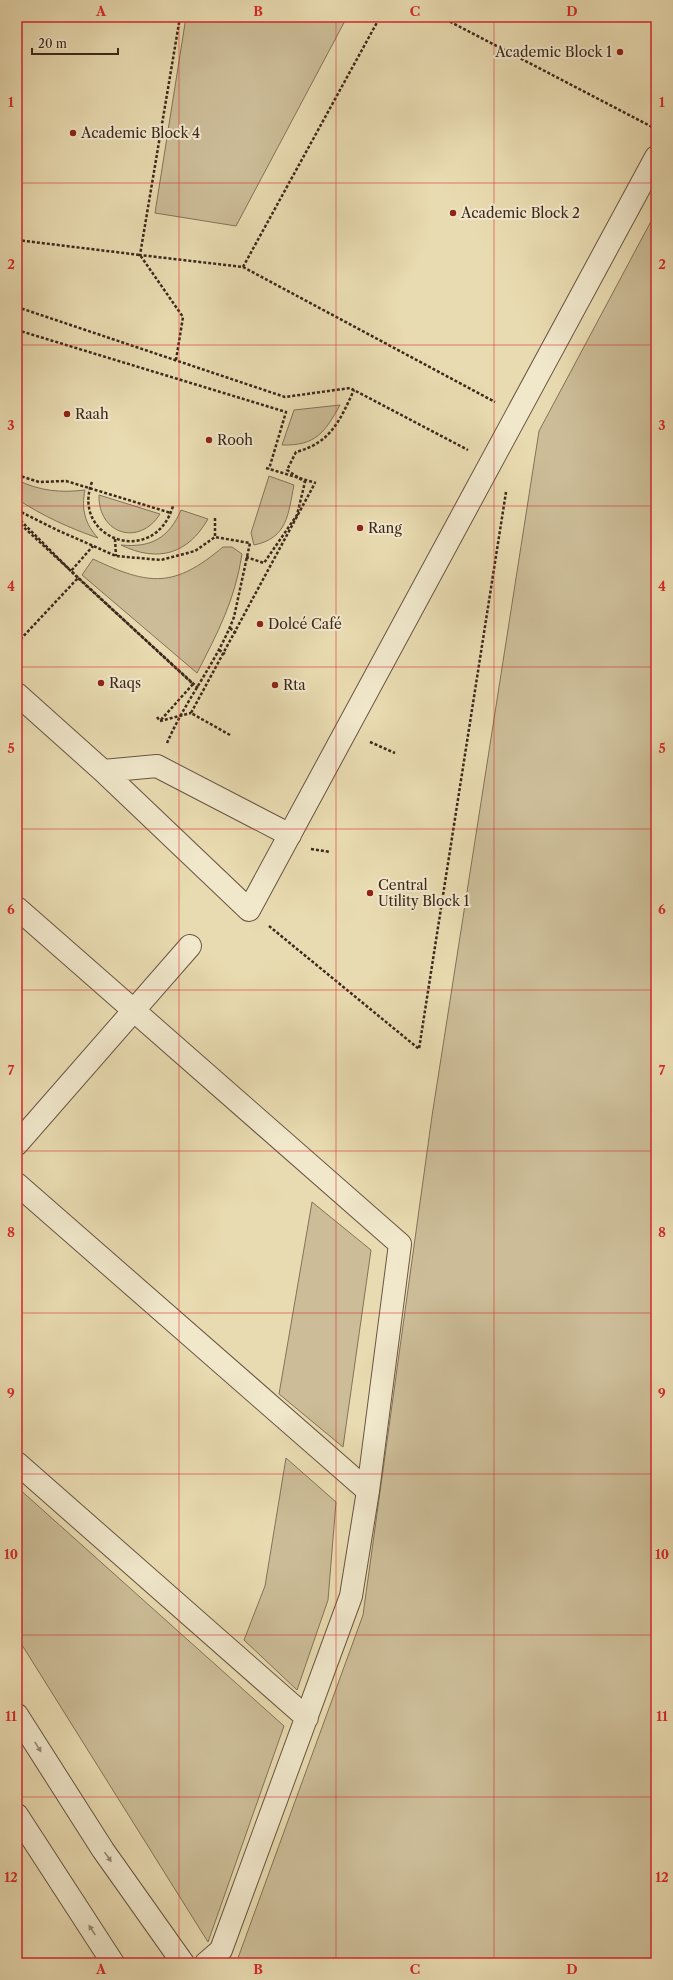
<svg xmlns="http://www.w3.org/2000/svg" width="673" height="1980" viewBox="0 0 673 1980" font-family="'Libre Caslon Text',serif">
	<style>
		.green { fill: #ccbd98; stroke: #84725a }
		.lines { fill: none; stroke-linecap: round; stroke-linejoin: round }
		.minor-casing { stroke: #685542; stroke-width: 24 }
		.path { stroke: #3d281d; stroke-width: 2.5; stroke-dasharray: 3 2; stroke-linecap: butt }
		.minor { stroke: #f1e8cc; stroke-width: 22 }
		.path-bridge { stroke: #3d281d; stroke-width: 2.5; stroke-dasharray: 3 2; stroke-linecap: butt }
		.oneway { fill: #978874 }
		.grid { fill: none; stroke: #d62828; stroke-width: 1; stroke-opacity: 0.55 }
		.poi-dot { fill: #8f2418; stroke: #f1e8cc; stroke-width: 1.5 }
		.labels { text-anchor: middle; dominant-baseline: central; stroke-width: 4; stroke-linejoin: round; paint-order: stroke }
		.poi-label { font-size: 14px; fill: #3d281d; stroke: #f1e8cc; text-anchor: start }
		.neatline { fill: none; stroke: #d62828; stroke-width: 1.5 }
		.grid-label { font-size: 13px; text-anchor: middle; font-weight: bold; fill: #d62828 }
	</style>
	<rect width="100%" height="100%" fill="#e9dbb1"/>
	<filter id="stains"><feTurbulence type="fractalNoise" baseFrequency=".005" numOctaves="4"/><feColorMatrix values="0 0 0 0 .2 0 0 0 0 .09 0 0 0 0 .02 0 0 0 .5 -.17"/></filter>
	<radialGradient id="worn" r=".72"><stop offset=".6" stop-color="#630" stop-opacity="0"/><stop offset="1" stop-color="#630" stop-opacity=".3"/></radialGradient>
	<!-- green -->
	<path class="green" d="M186 17H347L236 226 155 213Z
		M656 212V1963H241L238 1958 363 1615 432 1116 539 431Z
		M340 405C325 432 316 446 282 445L294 410Z
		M269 476 294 485C288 514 288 538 254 545L251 533Z
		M17 480C40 491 60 493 85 490 81 509 85 524 98 538 69 528 43 516 17 499Z
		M99 495 160 514C139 547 98 534 99 495Z
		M181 510 208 519C188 554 158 563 121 545 151 548 169 538 181 510Z
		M223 547H232L242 554C235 600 218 632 197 673L82 575 93 559C150 586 174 588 223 547Z
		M312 1202 371 1250 343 1447 279 1394Z
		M286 1458 336 1502 328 1600 297 1690 244 1640 265 1586Z
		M17 1487 284 1726 208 1942 17 1637Z"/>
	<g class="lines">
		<defs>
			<path id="minor" d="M17 694 103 771 249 910 656 157
				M103 771 157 766 290 835
				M17 908 400 1244 368 1491 351 1596 221 1950 206 1963
				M17 1144 190 946
				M17 1184 368 1491
				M17 1463 307 1718
				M17 1715 103 1850 183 1963
				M17 1815 113 1963"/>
		</defs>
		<!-- minor casing -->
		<use href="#minor" class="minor-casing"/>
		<!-- path -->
		<path class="path" d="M180 17 140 255 243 267 380 17
			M441 17 656 129
			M17 240 140 255 183 317 176 360
			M243 267 495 402
			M17 307 285 397 350 388 468 450
			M17 330 286 412 269 469
			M17 472 20 460
			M17 475 39 482 66 481 171 513
			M92 482C70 539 154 569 173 506
			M17 510 57 530 116 556 161 560 195 551 215 537 250 543 234 617C217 662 186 699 167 743
			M17 517 71 571
			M215 518V537
			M115 539 116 556
			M246 557 264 563 297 515 305 482 287 470 296 452C331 443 340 420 354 390
			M78 578 198 688
			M230 628 236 633
			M17 643 78 578 71 571 93 546
			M219 650 225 654
			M370 742 395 753
			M311 849 330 852
			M269 926 419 1049 506 492"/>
		<!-- minor -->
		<use href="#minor" class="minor"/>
		<!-- path-bridge -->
		<path class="path-bridge" d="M266 468 316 483
			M17 521 193 684 160 721
			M157 717 160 721 191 713
			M230 735 191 713 315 483"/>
	</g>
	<!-- one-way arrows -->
	<defs><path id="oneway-solid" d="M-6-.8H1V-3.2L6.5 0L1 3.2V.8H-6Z"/></defs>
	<g class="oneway">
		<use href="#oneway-solid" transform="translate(38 1747) rotate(58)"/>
		<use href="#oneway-solid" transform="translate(108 1857) rotate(55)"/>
		<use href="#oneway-solid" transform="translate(92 1930) rotate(-123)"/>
	</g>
	<!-- grid -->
	<path class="grid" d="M179 17V1963M336 17V1963M494 17V1963M17 183H656M17 345H656M17 506H656M17 667H656M17 829H656M17 990H656M17 1151H656M17 1313H656M17 1474H656M17 1635H656M17 1797H656"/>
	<!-- markers -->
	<g class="poi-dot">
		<circle cx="620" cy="52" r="4"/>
		<circle cx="73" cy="133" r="4"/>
		<circle cx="453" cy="213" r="4"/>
		<circle cx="67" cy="414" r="4"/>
		<circle cx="209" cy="440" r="4"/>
		<circle cx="360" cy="528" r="4"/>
		<circle cx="260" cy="624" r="4"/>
		<circle cx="101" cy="683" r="4"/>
		<circle cx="275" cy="685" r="4"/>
		<circle cx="370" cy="893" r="4"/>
	</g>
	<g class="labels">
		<!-- poi labels -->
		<g class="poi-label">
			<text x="612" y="52" text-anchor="end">Academic Block 1</text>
			<text x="81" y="133">Academic Block 4</text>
			<text x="461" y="213">Academic Block 2</text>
			<text x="75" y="414">Raah</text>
			<text x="217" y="440">Rooh</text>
			<text x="368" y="528">Rang</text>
			<text x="268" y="624">Dolcé Café</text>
			<text x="109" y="683">Raqs</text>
			<text x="283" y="685">Rta</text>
			<text x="378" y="885">Central<tspan x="378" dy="16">Utility Block 1</tspan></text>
		</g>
	</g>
	<!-- margin -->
	<rect width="673" height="1980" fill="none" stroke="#e9dbb1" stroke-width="44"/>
	<!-- scale -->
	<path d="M32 48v6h86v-6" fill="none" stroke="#3d281d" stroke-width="2"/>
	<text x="38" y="48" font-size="12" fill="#3d281d" stroke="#f1e8cc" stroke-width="3" paint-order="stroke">20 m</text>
	<rect x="22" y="22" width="629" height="1936" class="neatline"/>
	<g class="grid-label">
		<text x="101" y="16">A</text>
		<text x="258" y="16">B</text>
		<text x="415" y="16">C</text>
		<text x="572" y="16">D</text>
		<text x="11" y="107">1</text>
		<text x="662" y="107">1</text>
		<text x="11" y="269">2</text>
		<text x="662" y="269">2</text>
		<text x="11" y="430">3</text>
		<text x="662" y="430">3</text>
		<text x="11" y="591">4</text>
		<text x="662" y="591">4</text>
		<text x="11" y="753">5</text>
		<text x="662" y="753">5</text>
		<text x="11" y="914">6</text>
		<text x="662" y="914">6</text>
		<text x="11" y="1075">7</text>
		<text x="662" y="1075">7</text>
		<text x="11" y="1237">8</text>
		<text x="662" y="1237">8</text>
		<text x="11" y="1398">9</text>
		<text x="662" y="1398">9</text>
		<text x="11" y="1559">10</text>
		<text x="662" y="1559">10</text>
		<text x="11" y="1721">11</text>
		<text x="662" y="1721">11</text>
		<text x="11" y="1882">12</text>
		<text x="662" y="1882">12</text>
		<text x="101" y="1974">A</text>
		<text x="258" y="1974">B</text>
		<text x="415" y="1974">C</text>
		<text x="572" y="1974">D</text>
	</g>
	<rect width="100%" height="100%" filter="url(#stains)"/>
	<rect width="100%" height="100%" fill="url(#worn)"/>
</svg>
